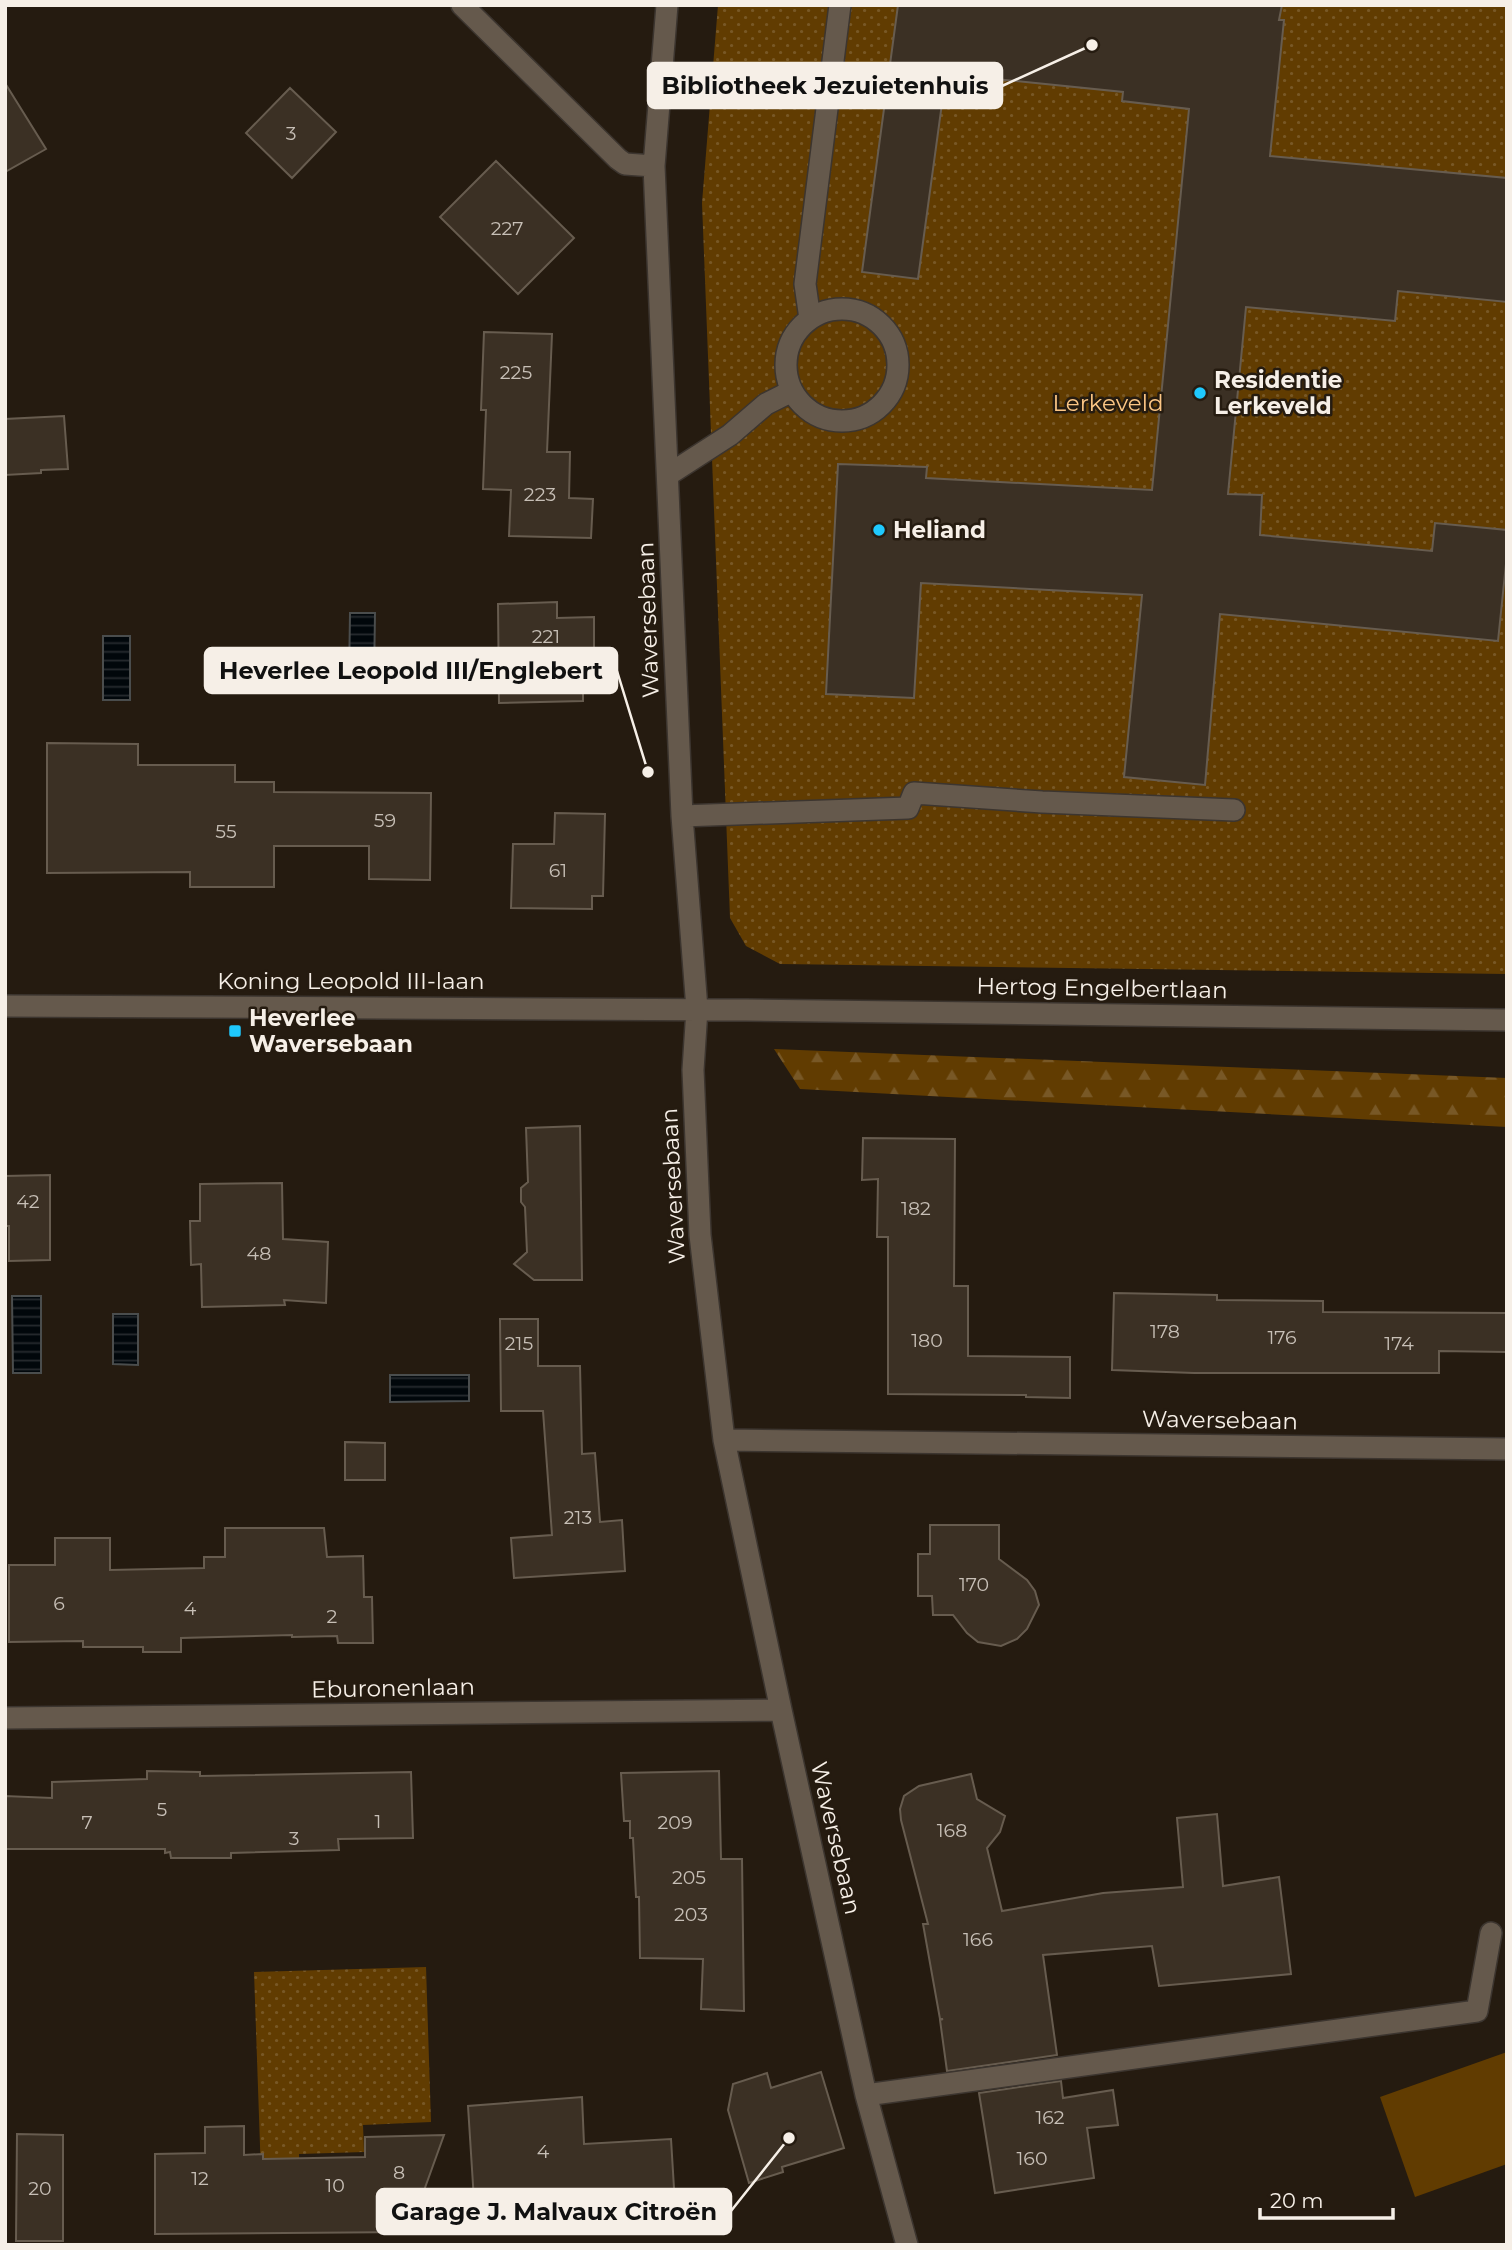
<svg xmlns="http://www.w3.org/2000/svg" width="1512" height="2250" viewBox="0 0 1512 2250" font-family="Montserrat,sans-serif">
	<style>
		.grass { fill: #613c01 }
		.forest { fill: url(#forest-firs) }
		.park { fill: url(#park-dots) }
		.water { fill: url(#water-rules); stroke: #4a4d4d; stroke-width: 2 }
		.building { fill: #3b3024; stroke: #675c4f; stroke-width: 2 }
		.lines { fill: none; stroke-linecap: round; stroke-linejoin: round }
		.minor-casing { stroke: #3c352f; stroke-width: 24 }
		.minor { stroke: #65594c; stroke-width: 21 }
		.poi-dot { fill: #1fc9fd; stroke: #251b10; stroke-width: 2.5 }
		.labels { text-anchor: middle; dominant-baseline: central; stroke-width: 5; stroke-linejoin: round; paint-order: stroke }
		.number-label { font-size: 19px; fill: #c7bfb6 }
		.poi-label { font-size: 23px; font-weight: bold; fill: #f6efe7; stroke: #251b10; text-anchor: start }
		.park-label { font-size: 23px; fill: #fcc685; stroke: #251b10 }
		.street-label { font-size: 23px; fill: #f6efe7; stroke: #251b10 }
		.leader { fill: none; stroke: #f6efe7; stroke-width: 2.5 }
		.callout-dot { fill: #f6efe7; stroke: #251b10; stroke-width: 2.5 }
		.callout { fill: #f6efe7; stroke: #f6efe7; stroke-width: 2.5 }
		.callout-label { font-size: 24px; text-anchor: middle; font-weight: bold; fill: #111 }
	</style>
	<defs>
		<pattern id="forest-firs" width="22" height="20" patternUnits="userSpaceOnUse" patternTransform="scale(1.75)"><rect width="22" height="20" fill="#613c01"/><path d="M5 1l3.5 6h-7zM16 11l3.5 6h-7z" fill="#785826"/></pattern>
		<pattern id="park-dots" width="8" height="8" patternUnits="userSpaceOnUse" patternTransform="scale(1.75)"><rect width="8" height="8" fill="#613c01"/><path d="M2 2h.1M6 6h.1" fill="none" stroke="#785826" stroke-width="1.8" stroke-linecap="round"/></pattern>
		<pattern id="water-rules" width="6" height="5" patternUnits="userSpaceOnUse" patternTransform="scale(1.75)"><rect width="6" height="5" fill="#01070b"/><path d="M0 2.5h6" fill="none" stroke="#272b2f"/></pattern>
	</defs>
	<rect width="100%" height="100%" fill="#251b10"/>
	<!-- grass -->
	<path class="grass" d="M1507 2052V2164L1415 2197 1380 2097Z"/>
	<!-- forest -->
	<path class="forest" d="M774 1049 1507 1078V1127L800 1089Z"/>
	<!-- park -->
	<path class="park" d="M718 5H1507V974L780 964 746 946 730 918 702 203Z
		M426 1967 431 2122 363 2125 364 2152 299 2154 301 2230 263 2232 254 1972Z"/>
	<!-- water -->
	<path class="water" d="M350 613H375L374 678H349Z
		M103 636H130V700H103Z
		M12 1296H41V1373H13Z
		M113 1314H138V1365L113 1364Z
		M390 1375H469V1401L390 1402Z"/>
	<!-- building -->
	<path class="building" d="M898 5H1282L1279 20H1284L1270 156 1507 178V302L1398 291 1395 321 1246 307 1228 494 1262 495 1260 535 1432 551 1435 523 1507 530V554L1498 641 1220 614 1205 785 1124 777 1142 595 921 583 914 698 826 694 838 464 927 467 926 478 1152 490 1189 109 1122 101 1123 92 946 74 918 279 862 272Z
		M5 83 46 149 5 172Z
		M290 88 336 132 292 178 246 133Z
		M496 161 574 238 518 294 440 217Z
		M484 332 552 334 547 452H570L569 498 593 499 591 538 509 536 511 490 483 489 486 410H481Z
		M64 416 68 469 41 470V473L5 475V419Z
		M557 602V618L594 617V655H583V701L499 703 498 604Z
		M47 743 138 744V765H235V782H274V792L431 793 430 880 369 879V846H274V887H190V872L47 873Z
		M555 813 605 814 603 896H592V909L511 908 513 844H554Z
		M580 1126 582 1280H534L514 1264 527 1252 525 1207 521 1202V1188L528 1182 526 1128Z
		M863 1138 955 1139 954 1286H968V1356L1070 1357V1398L1026 1397V1395L888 1394V1237H877L878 1179 862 1180Z
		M50 1175V1260L9 1261V1226H5V1176Z
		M282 1183 283 1239 328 1242 326 1303 284 1300 285 1305 202 1307 201 1264 191 1265 190 1221H200V1184Z
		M1114 1293 1217 1295V1300L1323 1301V1312L1507 1313V1352L1439 1351V1373H1194L1112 1370Z
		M500 1319H538V1366H580L582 1454 595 1453 600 1522 622 1520 625 1571 514 1578 511 1538 552 1535 543 1411H501Z
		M345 1442 385 1443V1480H345Z
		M930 1525H999V1559L1027 1580 1035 1591 1039 1605 1027 1629 1017 1639 1001 1646 978 1642 967 1633 953 1615H933L932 1596H918V1554H930Z
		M225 1528H324L327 1557 363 1556 364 1597H372L373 1643H338L337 1636 292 1637V1635L181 1638V1652H143V1647H83V1641L9 1642V1565H55V1538H110V1570L204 1568V1557H225Z
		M147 1771 200 1772V1776L411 1772 413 1838 338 1839 339 1850 231 1853V1858H171L170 1852 165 1853V1849H5V1796L52 1798V1782L147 1779Z
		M719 1771 721 1859H742L744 2011 701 2009 703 1959 640 1958 639 1897H636L633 1838H630V1821H624L621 1773Z
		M971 1774 977 1799 1005 1816 1000 1832 987 1848 1002 1911 1103 1893 1183 1887 1177 1818 1217 1814 1223 1886 1279 1877 1291 1974 1159 1986 1152 1946 1043 1955 1057 2055 947 2071 940 2020 943 2019H940L923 1924H928L901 1820 900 1809 904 1796 919 1786Z
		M821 2072 844 2148 782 2167 783 2172 749 2183 728 2110 733 2084 767 2073 771 2088Z
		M1061 2081 1063 2098 1113 2090 1118 2125 1087 2128 1094 2178 995 2193 979 2093Z
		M582 2097 584 2144 671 2139 676 2221 476 2232 468 2106Z
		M244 2126V2155L263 2154V2159L365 2157V2137L444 2135 409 2232 155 2234V2154L205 2153V2127Z
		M17 2134 63 2135V2241H16Z"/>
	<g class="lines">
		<defs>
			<path id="minor" d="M462 5 618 159 625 164 654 166
				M667 5 654 166 682 816 697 1009 693 1070 700 1235 724 1440 781 1710 866 2095 907 2245
				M786 365a56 56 0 1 1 112 0a56 56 0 1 1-112 0Z
				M810 319 805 284 840 5
				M668 475 730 435 766 404 792 391
				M682 816 908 808 914 793 1042 802 1234 810
				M5 1006 746 1010 1507 1020
				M724 1440 1507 1449
				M5 1718 781 1710
				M866 2095 1477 2011 1491 1933"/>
		</defs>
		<!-- minor casing -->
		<use href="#minor" class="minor-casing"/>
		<!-- minor -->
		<use href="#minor" class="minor"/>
	</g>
	<!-- markers -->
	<g class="poi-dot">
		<circle cx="1200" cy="393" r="7"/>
		<circle cx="879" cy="530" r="7"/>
		<rect x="228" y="1024" width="14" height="14" rx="3.5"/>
	</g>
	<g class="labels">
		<!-- number labels -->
		<g class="number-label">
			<text x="291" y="133">3</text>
			<text x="507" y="228">227</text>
			<text x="516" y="372">225</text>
			<text x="540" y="494">223</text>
			<text x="546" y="636">221</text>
			<text x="385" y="820">59</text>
			<text x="226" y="831">55</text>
			<text x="558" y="870">61</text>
			<text x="28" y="1201">42</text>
			<text x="916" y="1208">182</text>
			<text x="259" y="1253">48</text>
			<text x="1165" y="1331">178</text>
			<text x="1282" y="1337">176</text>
			<text x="927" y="1340">180</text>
			<text x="519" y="1343">215</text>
			<text x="1399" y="1343">174</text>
			<text x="578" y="1517">213</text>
			<text x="974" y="1584">170</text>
			<text x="59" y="1603">6</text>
			<text x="190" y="1608">4</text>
			<text x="332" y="1616">2</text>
			<text x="162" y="1809">5</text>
			<text x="378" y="1821">1</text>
			<text x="87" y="1822">7</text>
			<text x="675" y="1822">209</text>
			<text x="952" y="1830">168</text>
			<text x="294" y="1838">3</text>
			<text x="689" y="1877">205</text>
			<text x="691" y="1914">203</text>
			<text x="978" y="1939">166</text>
			<text x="1050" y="2117">162</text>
			<text x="543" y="2151">4</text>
			<text x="1032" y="2158">160</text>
			<text x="399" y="2172">8</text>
			<text x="200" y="2178">12</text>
			<text x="335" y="2185">10</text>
			<text x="40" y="2188">20</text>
		</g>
		<!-- poi labels -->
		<g class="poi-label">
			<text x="1214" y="380">Residentie<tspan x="1214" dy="26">Lerkeveld</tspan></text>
			<text x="893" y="530">Heliand</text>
			<text x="249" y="1018">Heverlee<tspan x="249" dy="26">Waversebaan</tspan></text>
		</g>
		<!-- park labels -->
		<g class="park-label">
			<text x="1108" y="403">Lerkeveld</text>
		</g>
		<!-- street labels -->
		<g class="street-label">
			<text transform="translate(648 620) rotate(-92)">Waversebaan</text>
			<text x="351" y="981">Koning Leopold III-laan</text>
			<text transform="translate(1102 988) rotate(1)">Hertog Engelbertlaan</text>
			<text transform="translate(673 1186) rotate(-93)">Waversebaan</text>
			<text transform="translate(1220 1420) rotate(1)">Waversebaan</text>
			<text transform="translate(393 1688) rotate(-1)">Eburonenlaan</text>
			<text transform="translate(836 1838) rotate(77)">Waversebaan</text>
		</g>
	</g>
	<!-- callouts -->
	<path class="leader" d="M1092 45L1002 86M648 772L617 671M789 2138L731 2211"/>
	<g class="callout-dot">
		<circle cx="1092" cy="45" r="7"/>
		<circle cx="648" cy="772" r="7"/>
		<circle cx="789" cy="2138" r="7"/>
	</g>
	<g class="callout">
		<rect x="648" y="63" width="354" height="45" rx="7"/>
		<rect x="205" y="648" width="412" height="45" rx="7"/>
		<rect x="377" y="2189" width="354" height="45" rx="7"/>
	</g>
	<g class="callout-label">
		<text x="825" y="94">Bibliotheek Jezuietenhuis</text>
		<text x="411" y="679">Heverlee Leopold III/Englebert</text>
		<text x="554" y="2220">Garage J. Malvaux Citroën</text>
	</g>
	<!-- border -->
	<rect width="1512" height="2250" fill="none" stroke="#f6efe7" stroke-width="14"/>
	<!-- scale -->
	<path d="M1260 2208v10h133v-10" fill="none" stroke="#f6efe7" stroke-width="3.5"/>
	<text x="1270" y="2208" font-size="21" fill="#f6efe7" stroke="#251b10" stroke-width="5" paint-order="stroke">20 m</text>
</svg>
